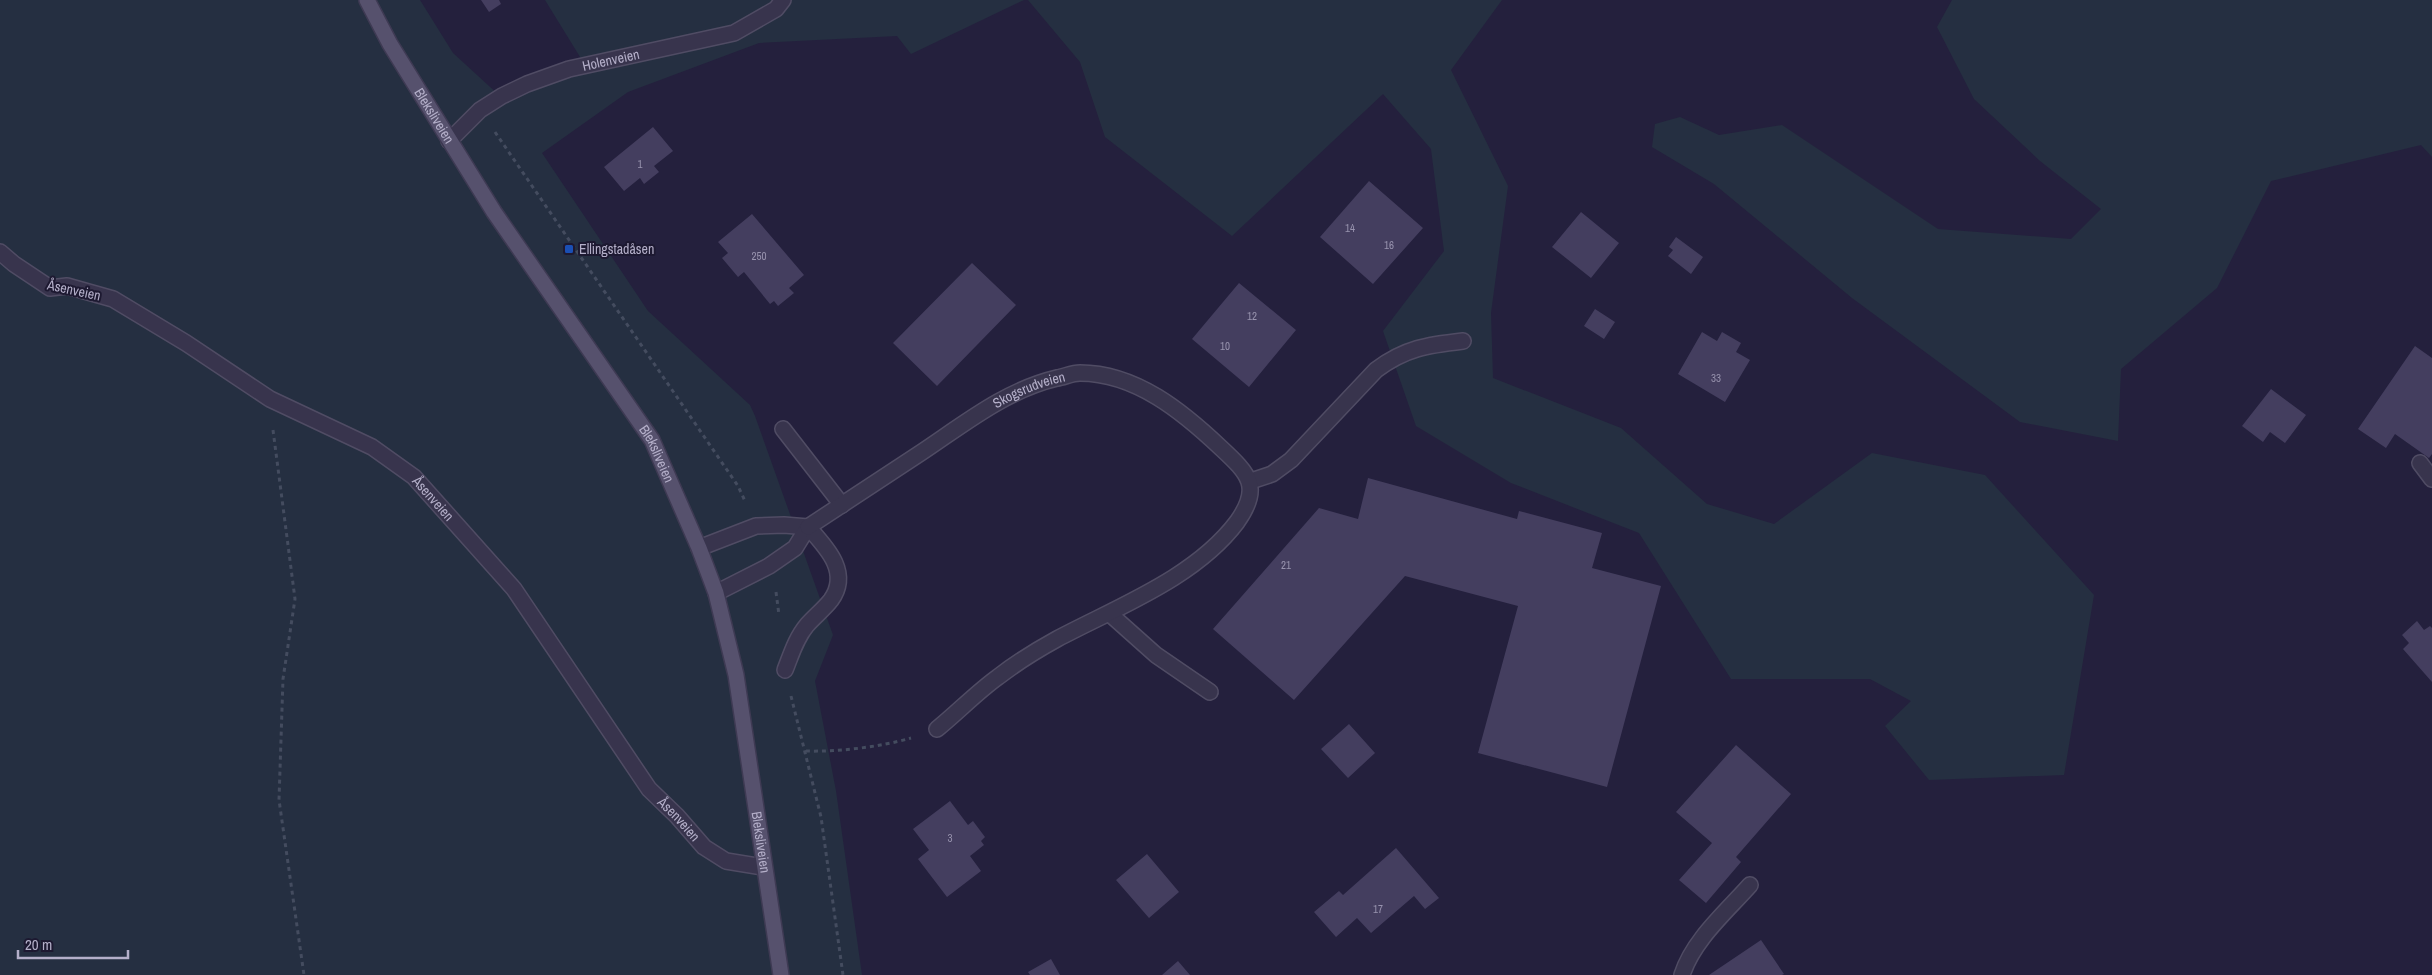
<svg xmlns="http://www.w3.org/2000/svg" width="2432" height="975" viewBox="0 0 2432 975" font-family="'Archivo Narrow',sans-serif">
	<style>
		.green { fill: #252f41 }
		.building { fill: #443e5f }
		.lines { fill: none; stroke-linecap: round; stroke-linejoin: round }
		.service-casing { stroke: #504c64; stroke-width: 18 }
		.minor-casing { stroke: #504c64; stroke-width: 18 }
		.primary-casing { stroke: #3e3a53; stroke-width: 18 }
		.path { stroke: #444c5f; stroke-width: 3; stroke-dasharray: 4 4; stroke-linecap: butt }
		.service { stroke: #38344d; stroke-width: 15 }
		.minor { stroke: #38344d; stroke-width: 15 }
		.primary { stroke: #56516d; stroke-width: 15 }
		.transit-dot { fill: #1a4fb4; stroke: #1d1931; stroke-width: 2 }
		.labels { text-anchor: middle; dominant-baseline: central; stroke-width: 4; stroke-linejoin: round; paint-order: stroke }
		.number-label { font-size: 11px; fill: #9893ae }
		.street-label { font-size: 14px; fill: #b4afc9; stroke: #1d1931 }
		.poi-label { font-size: 14px; fill: #b4afc9; stroke: #1d1931; text-anchor: start }
	</style>
	<rect width="100%" height="100%" fill="#24203d"/>
	<!-- green -->
	<path class="green" d="M0 0H420L453 53 501 97 585 65 545 0H1024L911 54 897 36 759 43 628 92 542 153 648 311 750 405 755 416 833 635 815 681 836 791 862 975H0Z
		M1028 0H1502L1451 70 1508 186 1491 313 1493 378 1621 428 1707 504 1774 524 1872 453 1985 475 2094 595 2064 775 1929 780 1885 726 1911 701 1870 679H1731L1639 533 1511 483 1416 426 1383 331 1444 251 1431 149 1383 94 1232 236 1105 137 1080 62Z
		M1952 0H2432V157L2421 145 2271 181 2217 288 2121 369 2118 441 2020 422 1852 298 1714 184 1652 147 1655 124 1680 117 1719 135 1782 125 1938 229 2071 239 2101 209 2040 161 1974 99 1937 27Z"/>
	<!-- building -->
	<path class="building" d="M481 0H499L501 4 489 12Z
		M653 127 673 151 654 166 659 172 644 184 640 178 624 191 604 167Z
		M1369 181 1423 228 1373 284 1320 237Z
		M1581 212 1619 243 1591 278 1552 247Z
		M752 214 804 275 789 288 794 293 778 306 774 301 770 304 744 272 738 277 722 258 728 253 718 242Z
		M1676 237 1703 257 1691 274 1668 256 1673 250 1669 247Z
		M972 263 1016 305 937 386 893 343Z
		M1239 283 1296 330 1249 387 1192 339Z
		M1595 309 1615 322 1604 339 1584 326Z
		M1702 332 1717 341 1722 332 1741 343 1736 352 1750 360 1725 402 1678 374Z
		M2415 346 2432 358V454L2429 458 2395 434 2386 448 2358 429Z
		M2271 389 2306 415 2285 443 2270 432 2263 442 2242 426Z
		M1368 478 1517 519 1519 511 1602 533 1592 568 1661 586 1607 787 1478 753 1518 606 1405 576 1294 700 1213 629 1319 508 1358 519Z
		M2417 621 2424 630 2430 626 2432 628V682L2403 649 2409 643 2402 635Z
		M1349 724 1375 753 1348 778 1321 749Z
		M1736 745 1791 794 1736 857 1741 862 1706 903 1679 880 1712 843 1676 812Z
		M950 801 968 825 973 821 985 837 981 841 984 845 970 856 981 871 947 897 918 859 929 850 913 829Z
		M1396 848 1439 898 1425 909 1414 896 1371 933 1357 918 1336 937 1314 912 1339 891 1343 895Z
		M1147 854 1179 892 1149 918 1116 880Z
		M1761 940 1784 974 1782 975H1709Z
		M1051 959 1060 975H1030L1028 972Z
		M1178 961 1190 975H1162Z"/>
	<g class="lines">
		<defs>
			<g id="service">
				<path id="s1" d="M449 141 480 110 502 96 527 84 569 69 734 33 776 9 783 0"/>
				<path d="M783 429 842 505"/>
				<path d="M2420 463 2432 479"/>
				<path d="M699 548 756 526 784 525 808 527"/>
				<path d="M716 593 769 566 795 548 808 527"/>
				<path d="M1110 614 1156 655 1210 692"/>
				<path d="M785 670C791 655 796 638 807 625 815 616 824 609 831 600 851 572 826 547 808 527"/>
				<path d="M1682 975C1693 940 1727 911 1750 885"/>
			</g>
			<g id="minor">
				<path id="s2" d="M0 252 14 264 50 288 67 286 113 299 186 343 270 399 372 447 414 477 514 589 649 789 677 816 704 847 726 861 763 867"/>
				<path d="M1251 481 1272 474 1291 460 1376 370C1405 348 1428 345 1463 341"/>
				<path id="s3" d="M808 527C846 502 884 477 922 452 964 424 1006 390 1057 378 1064 377 1072 373 1080 373 1136 373 1183 412 1221 448 1249 474 1262 487 1237 522 1195 578 1117 607 1057 639 1037 650 1016 663 998 677 977 692 958 712 937 729"/>
			</g>
			<g id="primary">
				<path id="s4" d="M367 0 390 44 494 212 652 440 699 548 716 593 736 675 781 975"/>
			</g>
		</defs>
		<!-- service casing -->
		<use href="#service" class="service-casing"/>
		<!-- minor casing -->
		<use href="#minor" class="minor-casing"/>
		<!-- primary casing -->
		<use href="#primary" class="primary-casing"/>
		<!-- path -->
		<path class="path" d="M495 132 738 486 745 501
			M273 430 295 599 283 679 279 800 304 975
			M776 592 779 615
			M791 696 821 817 843 975
			M806 751C838 752 880 747 911 738"/>
		<!-- service -->
		<use href="#service" class="service"/>
		<!-- minor -->
		<use href="#minor" class="minor"/>
		<!-- primary -->
		<use href="#primary" class="primary"/>
	</g>
	<!-- markers -->
	<rect class="transit-dot" x="564" y="244" width="10" height="10" rx="2.5"/>
	<g class="labels">
		<!-- number labels -->
		<g class="number-label">
			<text x="640" y="164">1</text>
			<text x="1350" y="228">14</text>
			<text x="1389" y="245">16</text>
			<text x="759" y="256">250</text>
			<text x="1252" y="316">12</text>
			<text x="1225" y="346">10</text>
			<text x="1716" y="378">33</text>
			<text x="1286" y="565">21</text>
			<text x="950" y="838">3</text>
			<text x="1378" y="909">17</text>
		</g>
		<!-- street labels -->
		<g class="street-label">
			<text stroke="none"><textPath href="#s1" startOffset="185">Holenveien</textPath></text>
			<text stroke="none"><textPath href="#s4" startOffset="134">Bleksliveien</textPath></text>
			<text transform="translate(74 290) rotate(12)">Åsenveien</text>
			<text stroke="none"><textPath href="#s3" startOffset="261">Skogsrudveien</textPath></text>
			<text stroke="none"><textPath href="#s4" startOffset="539">Bleksliveien</textPath></text>
			<text stroke="none"><textPath href="#s2" startOffset="506">Åsenveien</textPath></text>
			<text stroke="none"><textPath href="#s2" startOffset="911">Åsenveien</textPath></text>
			<text stroke="none"><textPath href="#s4" startOffset="944">Bleksliveien</textPath></text>
		</g>
		<!-- poi labels -->
		<g class="poi-label">
			<text x="579" y="249">Ellingstadåsen</text>
		</g>
	</g>
	<!-- scale -->
	<path d="M18 950v8h110v-8" fill="none" stroke="#b4afc9" stroke-width="2.5"/>
	<text x="25" y="950" font-size="15" fill="#b4afc9" stroke="#1d1931" stroke-width="4" paint-order="stroke">20 m</text>
</svg>
